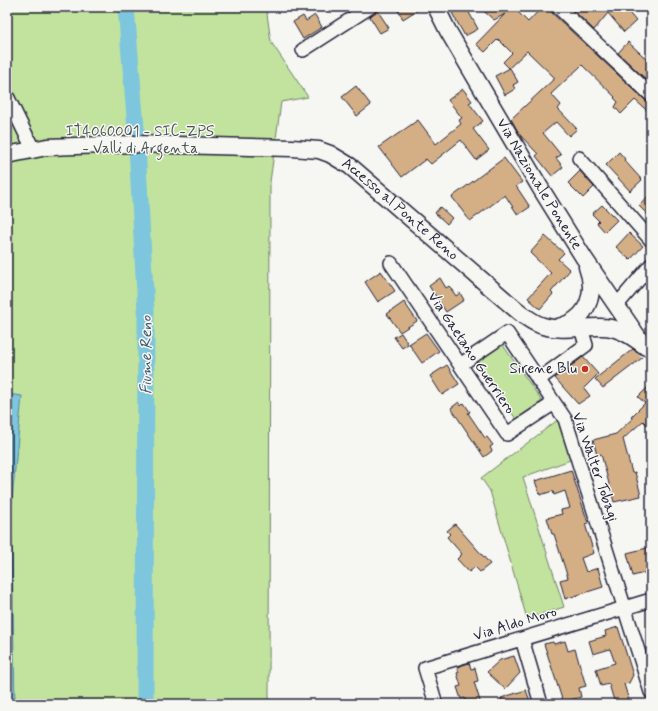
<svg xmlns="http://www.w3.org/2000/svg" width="658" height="711" viewBox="0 0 658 711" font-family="Mynerve,sans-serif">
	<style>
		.green { fill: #c1e39d; stroke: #72826c }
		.water { fill: #7dc6de; stroke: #59849d }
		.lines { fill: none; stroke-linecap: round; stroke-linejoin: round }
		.river { stroke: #7dc6de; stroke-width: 17 }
		.building { fill: #d4af86; stroke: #22223b }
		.minor-casing { stroke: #22223b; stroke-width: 16 }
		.major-casing { stroke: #22223b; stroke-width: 19 }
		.minor { stroke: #f6f6f2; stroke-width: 13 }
		.major { stroke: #f6f6f2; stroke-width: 16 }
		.poi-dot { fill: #c8321e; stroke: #f6f6f2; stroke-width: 1.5 }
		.labels { text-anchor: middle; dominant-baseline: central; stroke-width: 3; stroke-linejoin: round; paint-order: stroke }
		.park-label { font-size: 15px; fill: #4a5254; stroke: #f6f6f2 }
		.street-label { font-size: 15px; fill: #22223b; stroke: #f6f6f2 }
		.poi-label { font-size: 15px; fill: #22223b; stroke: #f6f6f2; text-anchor: end }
		.water-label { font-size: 16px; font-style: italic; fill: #425b74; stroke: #f6f6f2 }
	</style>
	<rect width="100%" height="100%" fill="#f6f6f2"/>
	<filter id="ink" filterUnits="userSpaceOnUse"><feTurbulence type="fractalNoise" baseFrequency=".025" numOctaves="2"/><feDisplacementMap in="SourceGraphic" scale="8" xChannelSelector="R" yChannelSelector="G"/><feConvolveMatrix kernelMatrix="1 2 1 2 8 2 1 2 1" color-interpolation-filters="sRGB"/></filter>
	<g filter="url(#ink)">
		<!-- green -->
		<path class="green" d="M7 7H266L271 42 308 97 281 102 270 182 269 704H7Z
			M502 344 542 401 516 419 476 362Z
			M559 419 573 459 523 477 564 607 527 619 490 491 481 478Z"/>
		<!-- water -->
		<path class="water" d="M7 394 22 396 11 510 15 704H7Z"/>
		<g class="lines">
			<!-- river -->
			<path class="river" d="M126 7 136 128 146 311 145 704"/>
		</g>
		<!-- building -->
		<path class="building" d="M396 7H422L403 19Z
			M463 7H466L478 29 465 36 452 13Z
			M479 7H517L514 8 528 22 542 7H550L552 13 646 101 651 103V114L635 100 621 114 615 107 618 102 614 98 615 97 582 65 551 94 561 105 558 109 577 129 569 136 556 122 543 133 561 155 556 158 563 167 552 176 536 156 538 154 520 135 511 119 555 78 527 51 509 68 503 62 512 53 498 39 485 52 476 44 505 14 494 20Z
			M570 7H624L636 21 624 32 608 13 594 30Z
			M377 10 389 28 380 33 370 17Z
			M315 15 322 27 303 39 293 22 303 16 306 21Z
			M628 42 651 63V84L618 53Z
			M510 68 518 82 513 85 515 89 505 95 495 76Z
			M356 86 371 105 357 116 342 97Z
			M463 89 472 101 469 103 483 121 473 129 489 150 476 160 461 140 431 164 426 159 402 177 379 147 418 120 436 144 461 124 459 120 462 118 448 100Z
			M619 152 625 159 624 160 642 180 630 191 606 165Z
			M504 158 522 182 516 186 530 207 518 215 505 195 470 221 452 197Z
			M580 171 594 187 583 198 568 183Z
			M651 193V218L639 206Z
			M602 205 617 220 605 232 597 223 599 221 592 214Z
			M440 207 452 218 447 224 435 213Z
			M629 233 643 246 630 260 616 247Z
			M545 236 564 253 558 259 570 270 551 292 553 294 540 309 528 298 551 273 530 253Z
			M381 271 395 291 378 302 365 282Z
			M440 278 446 288 449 286 456 296 460 293 464 300 446 312 429 286Z
			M404 302 417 321 400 332 387 314Z
			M401 333 408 344 402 348 394 337Z
			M426 333 439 351 422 363 409 344Z
			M633 349 642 358 603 388 595 379Z
			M583 357 598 374 584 388 590 396 578 404 555 378Z
			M447 365 459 384 442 395 430 376Z
			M651 384V421L647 425 643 421 623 439 632 473 635 472 641 496 614 502 601 454 597 455 593 440 616 434 633 418 631 417 645 403 638 397Z
			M459 402 461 406 464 403 470 412 468 413 485 438 487 437 493 445 490 447 492 451 484 457 451 408Z
			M571 470 588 523 585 524 594 553 581 558 586 572 598 568 603 587 565 599 560 580 568 578 554 534H552L547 518 562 514 561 510 570 508 565 491 554 495 553 491 540 495 535 481Z
			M455 524 490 564 480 572 475 567 469 572 457 559 462 554 447 537 450 534 447 531Z
			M647 548 651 562V571L633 576 627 553Z
			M618 627 633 675 629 683 624 684 630 704H615L609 684 601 686 596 669 615 663 610 649 593 654 589 641 606 636 605 631Z
			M565 641 568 651 575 649 586 686 579 688 581 697 563 702 544 644 553 642 554 644Z
			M514 656 520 673 505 689 487 672 500 660Z
			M469 663 471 669 475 668 478 681 474 682 481 704H466L465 698 461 699 457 687 461 686 457 673 459 672 457 667Z
			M526 690 531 704H503L501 698Z"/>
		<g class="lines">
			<defs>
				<path id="minor" d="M558 7 651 95
					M303 50 370 7
					M7 96 33 149
					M579 158 651 240
					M391 263 507 434 554 403
					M617 305 651 265
					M460 365 507 333 565 419 651 692
					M538 380 586 345 581 328
					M522 639 541 704
					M436 704 425 668 651 600"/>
				<g id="major">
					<path id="s1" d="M436 7 448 31 541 189 584 258 640 340"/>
					<path id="s2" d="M7 155 47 147 134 144 292 148 319 150 330 154 350 166 505 300C516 309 529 322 543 326 563 332 582 326 602 327 619 327 633 337 646 347"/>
					<path d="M558 327C588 320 597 294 587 267"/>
				</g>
			</defs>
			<!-- minor casing -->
			<use href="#minor" class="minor-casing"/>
			<!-- major casing -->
			<use href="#major" class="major-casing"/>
			<!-- minor -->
			<use href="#minor" class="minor"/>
			<!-- major -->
			<use href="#major" class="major"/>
		</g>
	</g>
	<!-- markers -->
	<circle class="poi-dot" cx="585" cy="369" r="4"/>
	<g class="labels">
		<!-- park labels -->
		<g class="park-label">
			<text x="140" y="132">IT4060001 - SIC-ZPS<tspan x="140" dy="17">- Valli di Argenta</tspan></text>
		</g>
		<!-- street labels -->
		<g class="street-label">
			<text stroke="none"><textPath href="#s1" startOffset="205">Via Nazionale Ponente</textPath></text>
			<text stroke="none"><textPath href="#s2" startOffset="414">Accesso al Ponte Reno</textPath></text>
			<text transform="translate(471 353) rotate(56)">Via Gaetano Guerriero</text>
			<text transform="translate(595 467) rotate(71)">Via Walter Tobagi</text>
			<text transform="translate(515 624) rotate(-17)">Via Aldo Moro</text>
		</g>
		<!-- poi labels -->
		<g class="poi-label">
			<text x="577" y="369">Sirene Blu</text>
		</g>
		<!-- water labels -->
		<g class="water-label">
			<text transform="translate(146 355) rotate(-90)">Fiume Reno</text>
		</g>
	</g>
	<!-- margin -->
	<rect width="658" height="711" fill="none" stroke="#f6f6f2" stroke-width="24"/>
	<rect x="12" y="12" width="634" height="687" fill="none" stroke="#22223b" stroke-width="1.5" filter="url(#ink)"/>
</svg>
